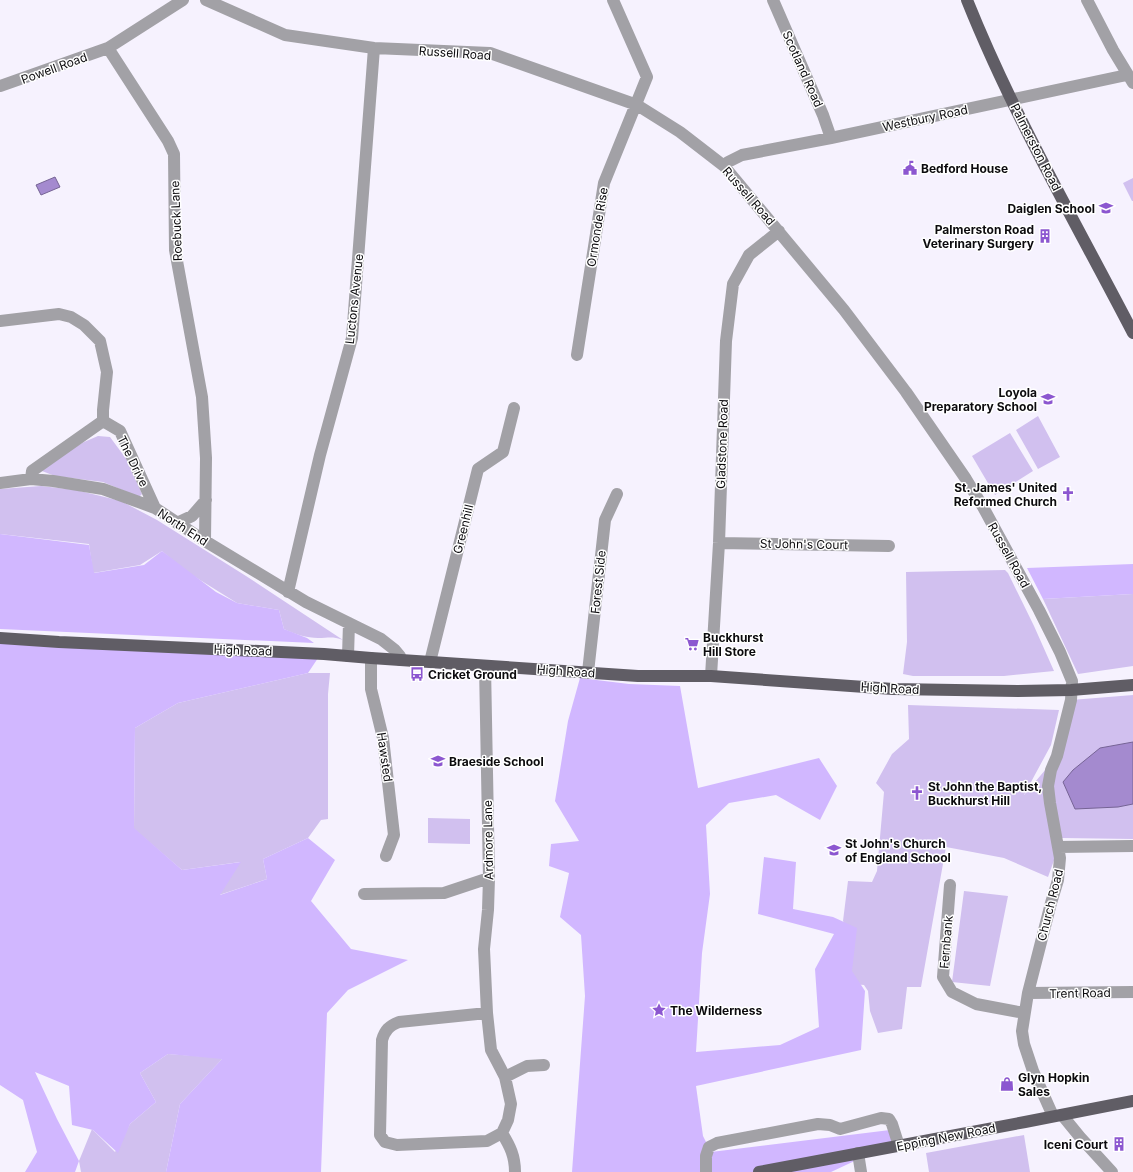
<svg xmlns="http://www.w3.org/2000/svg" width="1133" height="1172" viewBox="0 0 1133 1172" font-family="Inter,sans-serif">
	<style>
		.green { fill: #d1c0ef }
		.forest { fill: #d1b7ff }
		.water { fill: #a48acf; stroke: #766495 }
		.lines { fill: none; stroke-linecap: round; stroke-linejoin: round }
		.minor { stroke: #a2a1a6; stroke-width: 12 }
		.major { stroke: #605d65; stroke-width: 12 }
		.labels { text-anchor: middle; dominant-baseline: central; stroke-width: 3; stroke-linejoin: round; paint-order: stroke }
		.street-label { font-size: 12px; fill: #0c0b0e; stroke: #fff }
		.poi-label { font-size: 12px; font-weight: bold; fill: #0c0b0e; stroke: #fff; text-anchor: start }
	</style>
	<rect width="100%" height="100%" fill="#f6f2fe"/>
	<!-- green -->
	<path class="green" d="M1133 178V201H1132L1123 183Z
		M1038 416 1060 457 1038 469 1016 430Z
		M1010 433 1033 471 995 495 972 456Z
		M98 436 110 437 127 460 142 494 139 497 103 482 55 476 42 471 46 463 84 442Z
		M41 486 76 490 121 501 157 520 246 576 343 640C332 636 329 638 318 638 307 638 294 634 284 629L279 610 237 603 184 570 162 551 140 565 93 573 89 544 0 534V489Z
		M1005 570 1008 573 1034 626 1054 671 1004 676H913L903 674 907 642 906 572Z
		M1133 594V666L1078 674 1043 599Z
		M308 673H330L328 694V819L321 820 308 838 263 859 267 879 219 895 240 862 182 870 134 829 135 728 178 703Z
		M1133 695V839L1062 838 1048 877 1004 858 946 847 921 987H907L902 1029 878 1033 870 1011 868 991 864 985 841 983 846 926 843 921 848 881 872 882 877 871 884 792 876 783 892 754 909 739 908 705 1059 710 1051 745 1024 795 1057 756 1071 700Z
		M428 818 470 819V844L428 843Z
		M964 891 1008 896 990 986 952 982Z
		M168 1054 223 1058 180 1104 166 1172H81L79 1161 92 1129 115 1152 130 1124 156 1102 140 1073Z
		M1024 1135 1030 1172H929L926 1153Z"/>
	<!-- forest -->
	<path class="forest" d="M0 534 89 545 94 573 144 565 162 551 216 592 237 603 279 610 284 629 307 638 314 643 0 629Z
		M1133 564V594L1043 599 1027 568Z
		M0 643 318 658 308 673 178 703 135 728 134 828 182 870 241 862 220 895 267 879 263 859 308 838 335 860 311 901 351 949 408 960 348 990 327 1013 321 1172H166L180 1104 222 1059 168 1054 140 1073 156 1102 130 1124 118 1153 93 1130 72 1125 69 1086 35 1072 57 1119 79 1161 75 1172H25L37 1152 23 1100 0 1085Z
		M580 678 629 684 680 686 698 788 819 758 837 786 820 820 776 795 729 803 706 825 710 894 702 953 696 1052 780 1045 819 1027 815 969 834 934 758 914 764 857 796 862 793 909 833 917 857 928 852 971 865 991 861 1050 696 1086 703 1136 711 1152 890 1130 893 1143 831 1172H572L585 996 581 935 560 917 569 873 549 866 551 844 579 841 555 801 568 721Z"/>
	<!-- water -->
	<path class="water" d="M55 177 60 187 41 195 36 185Z
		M1133 742V804L1118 807 1075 809 1063 782 1073 770 1100 748Z"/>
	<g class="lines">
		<!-- minor -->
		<path class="minor" d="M206 0 285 35 374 48 490 53 637 105 680 132 724 166 844 310 906 392 966 479 983 507 1039 610 1060 652 1072 681 1071 700 1057 756 1051 770 1048 786 1050 803 1060 858 1058 880 1051 903 1028 993 1022 1031 1024 1044 1033 1071 1053 1116
			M773 0 823 115 831 138
			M1087 0 1113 50 1133 83
			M108 48 168 141 174 154 175 250 202 397 206 458 205 541
			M0 86 108 48 183 0
			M724 166 728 162 742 155 831 138 1122 76 1127 73
			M0 321 59 314 71 317 84 325 100 341 107 372 103 410V421
			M577 355 604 183 647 77 613 0
			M103 421 120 431 155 508
			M31 479 32 471 103 421
			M0 483 31 479 53 481 103 489 155 508 205 541 306 602 381 639 395 650 400 656V660
			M177 523 192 516 206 500
			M719 543 889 546
			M288 592 320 455 352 338 374 48
			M348 656 349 623
			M371 658V689L383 738 394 835 386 856
			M430 662 478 469 503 452 514 408
			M485 666 489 878 488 910 484 949 487 1013 491 1050 505 1077 511 1104 508 1120 502 1133 487 1141 397 1145 385 1142 380 1135 382 1040C385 1030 389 1026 399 1022L487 1013
			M588 672 605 520 617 494
			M711 676 719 543 726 341 733 284 749 255 779 231
			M1058 847 1133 846
			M950 885 943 977 952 992 976 1004 1024 1013
			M364 894 444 893 489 878
			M1028 993 1133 992
			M505 1077 527 1066 544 1065
			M1062 1115 1080 1137 1112 1172
			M502 1133C510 1146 515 1156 515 1172
			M858 1153 861 1172
			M706 1172V1156L709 1147 717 1143 818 1124 830 1125 840 1129 881 1118 889 1119 892 1124 899 1146"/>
		<!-- major -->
		<path class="major" d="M967 0C1013 115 1076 223 1133 333
			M0 638 59 642 324 654 371 658 638 676H711L893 689 1018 691 1071 690 1133 685
			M759 1172 1025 1122 1133 1101"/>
	</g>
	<!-- icons -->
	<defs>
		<symbol id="civic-bare" viewBox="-9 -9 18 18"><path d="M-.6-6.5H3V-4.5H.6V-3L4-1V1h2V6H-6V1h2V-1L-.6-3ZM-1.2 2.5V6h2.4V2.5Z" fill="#8c57d0" stroke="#fff" stroke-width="2.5" paint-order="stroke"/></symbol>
		<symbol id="school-bare" viewBox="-9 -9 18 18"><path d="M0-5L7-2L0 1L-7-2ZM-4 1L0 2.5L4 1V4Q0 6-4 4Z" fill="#8c57d0" stroke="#fff" stroke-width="2.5" paint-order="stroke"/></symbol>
		<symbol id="building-bare" viewBox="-9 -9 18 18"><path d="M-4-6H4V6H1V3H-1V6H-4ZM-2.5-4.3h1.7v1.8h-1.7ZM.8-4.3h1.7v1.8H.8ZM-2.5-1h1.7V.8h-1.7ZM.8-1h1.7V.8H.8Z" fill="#8c57d0" stroke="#fff" stroke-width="2.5" paint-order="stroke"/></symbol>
		<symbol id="church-bare" viewBox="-9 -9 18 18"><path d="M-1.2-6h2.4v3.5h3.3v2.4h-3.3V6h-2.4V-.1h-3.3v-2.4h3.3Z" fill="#8c57d0" stroke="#fff" stroke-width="2.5" paint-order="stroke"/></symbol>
		<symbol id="supermarket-bare" viewBox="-9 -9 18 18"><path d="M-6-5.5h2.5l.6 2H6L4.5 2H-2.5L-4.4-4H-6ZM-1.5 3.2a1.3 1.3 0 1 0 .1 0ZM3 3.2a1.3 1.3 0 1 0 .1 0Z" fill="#8c57d0" stroke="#fff" stroke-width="2.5" paint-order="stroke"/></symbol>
		<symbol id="bus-bare" viewBox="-9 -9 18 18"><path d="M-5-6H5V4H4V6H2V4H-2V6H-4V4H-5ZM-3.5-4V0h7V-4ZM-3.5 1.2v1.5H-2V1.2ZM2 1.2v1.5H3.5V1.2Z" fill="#8c57d0" stroke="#fff" stroke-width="2.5" paint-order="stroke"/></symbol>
		<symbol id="sight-bare" viewBox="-9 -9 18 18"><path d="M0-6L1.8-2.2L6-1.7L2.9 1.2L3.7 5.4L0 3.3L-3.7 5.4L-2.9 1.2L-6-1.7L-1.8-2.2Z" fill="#8c57d0" stroke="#fff" stroke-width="2.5" paint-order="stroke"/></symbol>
		<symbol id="shop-bare" viewBox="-9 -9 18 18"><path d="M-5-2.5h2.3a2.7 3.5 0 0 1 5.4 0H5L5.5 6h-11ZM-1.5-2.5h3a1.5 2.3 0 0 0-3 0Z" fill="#8c57d0" stroke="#fff" stroke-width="2.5" paint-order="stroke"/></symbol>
	</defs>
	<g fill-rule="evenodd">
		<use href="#civic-bare" x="900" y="158" width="20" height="20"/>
		<use href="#school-bare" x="1096" y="198" width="20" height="20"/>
		<use href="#building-bare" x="1035" y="226" width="20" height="20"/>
		<use href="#school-bare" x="1038" y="389" width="20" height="20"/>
		<use href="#church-bare" x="1058" y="484" width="20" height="20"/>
		<use href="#supermarket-bare" x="682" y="634" width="20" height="20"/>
		<use href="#bus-bare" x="407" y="664" width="20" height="20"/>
		<use href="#school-bare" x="428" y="751" width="20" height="20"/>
		<use href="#church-bare" x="907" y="783" width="20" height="20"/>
		<use href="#school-bare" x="824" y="840" width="20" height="20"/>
		<use href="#sight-bare" x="649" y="1000" width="20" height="20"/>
		<use href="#shop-bare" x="997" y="1074" width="20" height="20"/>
		<use href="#building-bare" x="1109" y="1134" width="20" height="20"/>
	</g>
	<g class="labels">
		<!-- street labels -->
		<g class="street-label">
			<text transform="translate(455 53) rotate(4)">Russell Road</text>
			<text transform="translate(54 68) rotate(-20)">Powell Road</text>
			<text transform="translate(803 69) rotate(66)">Scotland Road</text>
			<text transform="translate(925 118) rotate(-12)">Westbury Road</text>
			<text transform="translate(1036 147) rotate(63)">Palmerston Road</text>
			<text transform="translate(749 196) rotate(49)">Russell Road</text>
			<text transform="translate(176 221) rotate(-92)">Roebuck Lane</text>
			<text transform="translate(597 227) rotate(-81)">Ormonde Rise</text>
			<text transform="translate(354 299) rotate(-84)">Luctons Avenue</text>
			<text transform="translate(722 444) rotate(-88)">Gladstone Road</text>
			<text transform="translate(133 461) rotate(64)">The Drive</text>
			<text transform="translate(183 527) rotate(33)">North End</text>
			<text transform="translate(463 529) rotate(-76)">Greenhill</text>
			<text transform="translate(804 544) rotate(1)">St John's Court</text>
			<text transform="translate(1009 555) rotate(61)">Russell Road</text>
			<text transform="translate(598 582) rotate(-84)">Forest Side</text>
			<text transform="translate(243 650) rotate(2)">High Road</text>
			<text transform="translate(566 671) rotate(4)">High Road</text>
			<text transform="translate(890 688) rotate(3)">High Road</text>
			<text transform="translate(385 757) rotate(82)">Hawsted</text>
			<text transform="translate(488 840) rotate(-91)">Ardmore Lane</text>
			<text transform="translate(1050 905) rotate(-76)">Church Road</text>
			<text transform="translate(946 942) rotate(-85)">Fernbank</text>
			<text transform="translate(1080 993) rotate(-1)">Trent Road</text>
			<text transform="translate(946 1137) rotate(-11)">Epping New Road</text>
		</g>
		<!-- poi labels -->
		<g class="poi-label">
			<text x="921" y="168">Bedford House</text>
			<text x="1095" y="208" text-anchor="end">Daiglen School</text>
			<text x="1034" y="229" text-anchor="end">Palmerston Road<tspan x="1034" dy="14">Veterinary Surgery</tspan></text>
			<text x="1037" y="392" text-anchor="end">Loyola<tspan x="1037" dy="14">Preparatory School</tspan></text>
			<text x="1057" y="487" text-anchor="end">St. James' United<tspan x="1057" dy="14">Reformed Church</tspan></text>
			<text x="703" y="637">Buckhurst<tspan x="703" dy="14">Hill Store</tspan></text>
			<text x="428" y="674">Cricket Ground</text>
			<text x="449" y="761">Braeside School</text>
			<text x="928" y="786">St John the Baptist,<tspan x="928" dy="14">Buckhurst Hill</tspan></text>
			<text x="845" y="843">St John's Church<tspan x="845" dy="14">of England School</tspan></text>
			<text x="670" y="1010">The Wilderness</text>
			<text x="1018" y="1077">Glyn Hopkin<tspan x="1018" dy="14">Sales</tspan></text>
			<text x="1108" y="1144" text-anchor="end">Iceni Court</text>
		</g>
	</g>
</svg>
